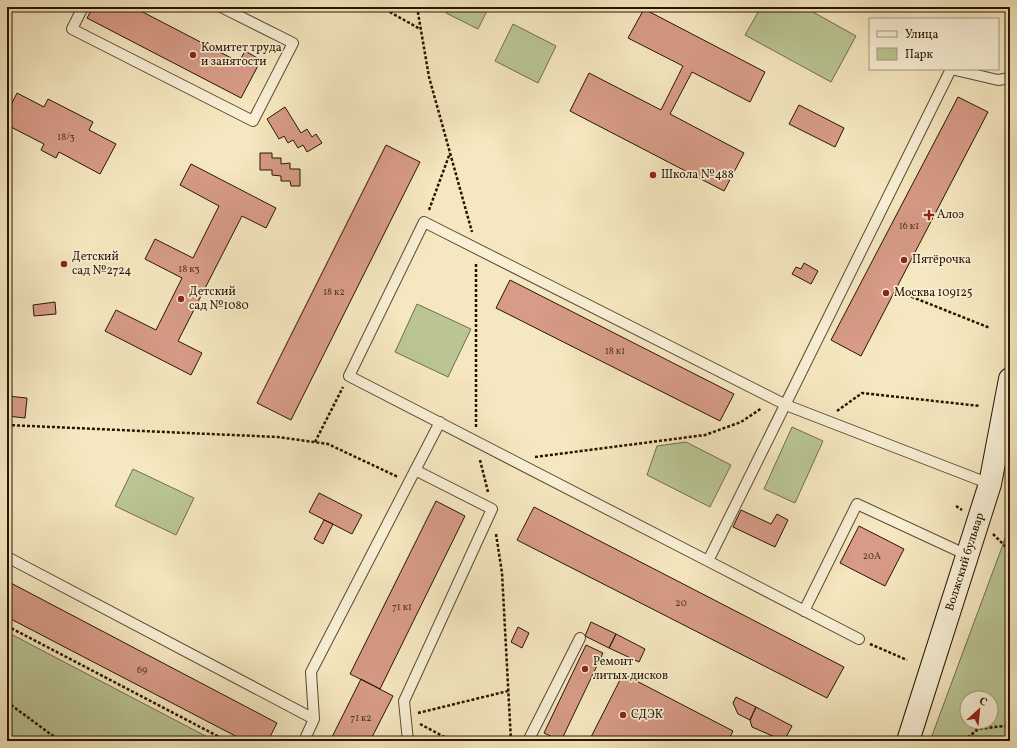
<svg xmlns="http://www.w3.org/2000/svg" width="1017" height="748" viewBox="0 0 1017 748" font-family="Vollkorn,serif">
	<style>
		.green { fill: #bac593; stroke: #716d4a; fill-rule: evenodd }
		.building { fill: #d79b87; stroke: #281501 }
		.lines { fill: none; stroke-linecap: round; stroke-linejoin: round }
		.service-casing { stroke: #5b4a30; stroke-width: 12 }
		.secondary-casing { stroke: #281501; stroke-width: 24 }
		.path { stroke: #281501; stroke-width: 2.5; stroke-dasharray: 3 2; stroke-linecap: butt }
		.service { stroke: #f8efd5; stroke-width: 10 }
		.secondary { stroke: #f8efd5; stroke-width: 22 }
		.poi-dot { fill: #8f2418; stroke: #f8efd5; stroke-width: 1.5 }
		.labels { text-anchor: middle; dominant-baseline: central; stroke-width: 3.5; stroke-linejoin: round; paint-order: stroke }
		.number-label { font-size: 10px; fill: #543622 }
		.poi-label { font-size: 12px; fill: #281501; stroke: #f8efd5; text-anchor: start }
		.street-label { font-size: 12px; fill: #281501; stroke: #f8efd5 }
	</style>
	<rect width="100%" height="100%" fill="#f5e7bf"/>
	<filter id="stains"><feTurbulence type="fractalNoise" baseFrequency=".005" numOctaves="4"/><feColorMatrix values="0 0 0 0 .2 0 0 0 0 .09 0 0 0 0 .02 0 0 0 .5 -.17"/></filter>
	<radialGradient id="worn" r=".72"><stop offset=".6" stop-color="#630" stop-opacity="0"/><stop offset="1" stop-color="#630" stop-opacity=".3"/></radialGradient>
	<!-- green -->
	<path class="green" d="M449 7H489L478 29 446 13Z
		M761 7H804L856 36 831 82 745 35Z
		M513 24 556 46 538 83 495 61Z
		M417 304 471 329 448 377 395 352Z
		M792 427 823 441 795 503 764 489Z
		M686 442 731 465 710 507 647 475 657 446Z
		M133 469 194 498 176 535 115 506Z
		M1010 523V741H930L1002 547ZM967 698H991V722H967Z
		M7 632 215 741H18L7 732Z"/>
	<!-- building -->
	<path class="building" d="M93 7H133L239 62 245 51 261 60 241 98 87 18Z
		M644 9 765 72 750 102 692 72 670 114 744 153 724 191 570 111 589 73 661 110 683 66 628 38Z
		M17 93 44 107 48 99 93 122 89 130 116 144 100 174 59 152 56 158 41 150 44 144 7 125V113Z
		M958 97 988 112 861 356 831 340Z
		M799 105 844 128 835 147 789 124Z
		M285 107 301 133 307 129 312 137 316 134 322 143 307 152 303 145 298 148 293 140 288 143 284 136 279 139 267 119Z
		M386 145 420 162 291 420 257 403Z
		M260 153H272V158H281V164L290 163V169H300V186H291L290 181H281V176L272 175V170H260Z
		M191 164 276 208 266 228 242 216 178 341 202 353 191 375 105 331 116 310 156 330 182 278 145 259 155 239 193 258 219 206 180 185Z
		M804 263 818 271 811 284 792 274 796 267 801 269Z
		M510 280 734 394 720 421 496 308Z
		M55 302 56 314 34 316 33 305Z
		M7 396 27 398 25 418 7 416Z
		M319 493 362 515 352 534 309 512Z
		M436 501 465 516 380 689 350 674Z
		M534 507 844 667 827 698 517 540Z
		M741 510 771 524 777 514 788 520 775 547 733 527Z
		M324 520 333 524 323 544 314 539Z
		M859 526 904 549 885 586 840 563Z
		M7 581 277 723 268 741H245L7 617Z
		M591 622 616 634 609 648 585 636Z
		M518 627 529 633 522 648 511 642Z
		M616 634 645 649 639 662 609 648Z
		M586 645 603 653 561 741 544 733Z
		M623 674 733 731 728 741H589Z
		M361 679 393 696 370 741H330Z
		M736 697 756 707 750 720 738 714 733 703Z
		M756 707 792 726 784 741 752 727 750 720Z"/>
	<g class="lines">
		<defs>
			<path id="service" d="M83 7 72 29 253 121 293 43 221 7
				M990 484 786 405 424 222 349 376 708 561 951 69 998 80 1010 78
				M7 557 314 719
				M708 561 859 639
				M804 611 857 504 967 555
				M304 741 314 719 311 672 440 422
				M408 741 404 701 492 509 415 470
				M528 741 580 638"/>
			<g id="secondary">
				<path id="s1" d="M908 741 990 484 1010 379"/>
			</g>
		</defs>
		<!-- service casing -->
		<use href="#service" class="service-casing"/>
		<!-- secondary casing -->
		<use href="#secondary" class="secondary-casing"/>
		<!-- path -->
		<path class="path" d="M381 7 420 29
			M417 7 429 77 472 232
			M429 210 450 153
			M902 293 990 328
			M837 411 862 393 980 406
			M7 425 278 437 328 444 398 477
			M476 427V262
			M315 442 343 387
			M535 457 705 435 741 422 762 408
			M480 460 488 492
			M956 506 962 510
			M496 534 502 573 511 741
			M993 534 1010 551
			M7 626 227 741
			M870 644 907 660
			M7 702 60 741
			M418 713 508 691
			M420 724 452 741
			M964 741 978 729 1004 726 1010 727"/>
		<!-- service -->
		<use href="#service" class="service"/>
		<!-- secondary -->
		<use href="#secondary" class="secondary"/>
	</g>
	<!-- markers -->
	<g class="poi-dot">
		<circle cx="193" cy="55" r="4"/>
		<circle cx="653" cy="175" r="4"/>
		<path d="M927 209h4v4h4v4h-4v4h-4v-4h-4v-4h4z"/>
		<circle cx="904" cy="260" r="4"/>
		<circle cx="64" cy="264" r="4"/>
		<circle cx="886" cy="293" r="4"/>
		<circle cx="181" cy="299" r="4"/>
		<circle cx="585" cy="669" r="4"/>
		<circle cx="623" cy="715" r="4"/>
	</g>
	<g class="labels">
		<!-- number labels -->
		<g class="number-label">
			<text x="66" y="137">18/3</text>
			<text x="909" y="226">16 к1</text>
			<text x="189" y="269">18 к3</text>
			<text x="334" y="292">18 к2</text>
			<text x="615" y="351">18 к1</text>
			<text x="872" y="556">20А</text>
			<text x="681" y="603">20</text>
			<text x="402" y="607">71 к1</text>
			<text x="142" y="670">69</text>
			<text x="361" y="718">71 к2</text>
		</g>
		<!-- poi labels -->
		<g class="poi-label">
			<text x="201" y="48">Комитет труда<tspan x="201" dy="14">и занятости</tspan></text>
			<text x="661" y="175">Школа №488</text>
			<text x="937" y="215">Алоэ</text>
			<text x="72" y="257">Детский<tspan x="72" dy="14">сад №2724</tspan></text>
			<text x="912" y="260">Пятёрочка</text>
			<text x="189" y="292">Детский<tspan x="189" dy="14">сад №1080</tspan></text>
			<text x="894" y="293">Москва 109125</text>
			<text x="593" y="662">Ремонт<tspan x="593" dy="14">литых дисков</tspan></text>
			<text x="631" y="715">СДЭК</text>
		</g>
		<!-- street labels -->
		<g class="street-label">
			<text stroke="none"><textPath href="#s1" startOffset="188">Волжский бульвар</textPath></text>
		</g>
	</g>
	<!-- margin -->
	<rect width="1017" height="748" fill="none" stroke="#f5e7bf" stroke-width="24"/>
	<rect x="8" y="8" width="1001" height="732" fill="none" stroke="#281501" stroke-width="2"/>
	<rect x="12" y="12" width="993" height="724" fill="none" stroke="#281501"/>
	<!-- legend -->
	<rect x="869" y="18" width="130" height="52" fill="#f8efd5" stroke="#a59880"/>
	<rect x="877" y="31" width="20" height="6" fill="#f8efd5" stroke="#a59880"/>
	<text x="905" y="38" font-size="12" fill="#281501">Улица</text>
	<rect x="877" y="48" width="20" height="12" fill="#bac593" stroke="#a59880"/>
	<text x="905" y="58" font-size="12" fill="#281501">Парк</text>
	<!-- north arrow -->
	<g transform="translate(979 710) rotate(27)"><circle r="19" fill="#f8efd5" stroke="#a59880"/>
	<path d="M0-3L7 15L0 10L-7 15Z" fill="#8f2418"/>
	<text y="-6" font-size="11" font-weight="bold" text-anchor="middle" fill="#281501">С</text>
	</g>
	<rect width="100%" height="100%" filter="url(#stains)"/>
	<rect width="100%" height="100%" fill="url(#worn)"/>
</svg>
